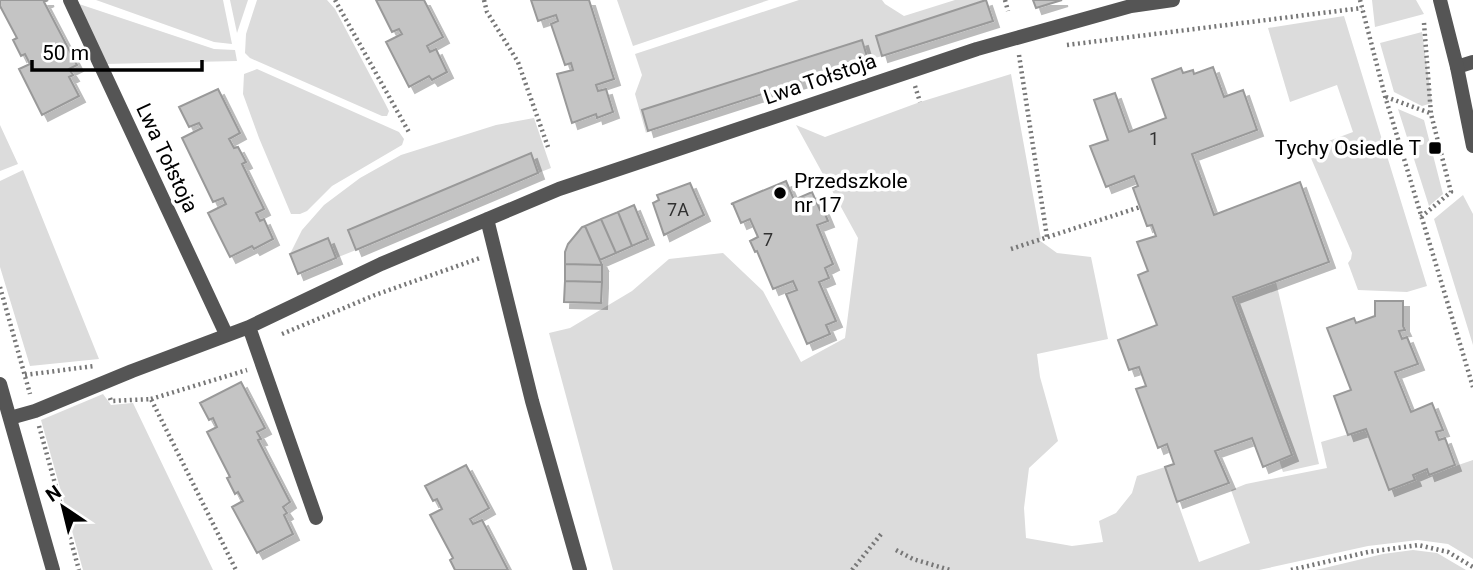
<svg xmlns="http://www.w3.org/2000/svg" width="1473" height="570" viewBox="0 0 1473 570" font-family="Roboto,sans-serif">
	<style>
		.green { fill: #dcdcdc }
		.building { fill: #c4c4c4; stroke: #999; stroke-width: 2; filter: url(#shadow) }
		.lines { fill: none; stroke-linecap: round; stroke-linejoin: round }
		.path { stroke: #777; stroke-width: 4.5; stroke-dasharray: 2 3.5; stroke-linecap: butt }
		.minor { stroke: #555; stroke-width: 14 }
		.tertiary { stroke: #555; stroke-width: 14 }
		.poi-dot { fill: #000; stroke: #fff; stroke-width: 2.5 }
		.labels { text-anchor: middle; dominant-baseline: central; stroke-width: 7; stroke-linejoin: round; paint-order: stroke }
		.number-label { font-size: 18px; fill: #313131 }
		.street-label { font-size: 21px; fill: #000; stroke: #fff }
		.poi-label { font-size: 21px; fill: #000; stroke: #fff; text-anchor: end }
	</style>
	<defs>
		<filter id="shadow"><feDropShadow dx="6" dy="6" stdDeviation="0" flood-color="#0004"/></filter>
	</defs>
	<rect width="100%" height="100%" fill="#fff"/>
	<!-- green -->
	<path class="green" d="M96 0H223L232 44 214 42Z
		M230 0H248L237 33Z
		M257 0H327L335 9 386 105 389 111 387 116H382L250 58 245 53 246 34Z
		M617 0H769L633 46Z
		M799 0H882L885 4 904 16 955 0H986L876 36 882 56 868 60 861 40 642 110 648 131 646 133 635 94 642 75 635 54Z
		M1372 0H1416L1424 14 1375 27Z
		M76 3 214 49 235 50 237 61 105 64Z
		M1344 16 1427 286 1407 292 1358 290 1348 263 1351 259 1352 253 1307 149 1353 132 1337 85 1290 102 1268 28Z
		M1422 32 1432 103 1422 106 1394 92 1380 43Z
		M257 69 399 132 404 139 402 145 332 186 307 211 300 214H291L259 138 243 94 244 74Z
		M1011 74 1041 239 1039 240 1057 253 1091 257 1108 339 1037 354 1040 377 1058 441 1029 468 1024 508 1026 538 1072 546 1103 542 1099 521 1116 513 1132 493 1137 476 1165 467 1199 562 1250 543 1231 490 1246 484 1327 468 1321 442 1366 429 1389 490 1415 480 1413 475 1427 469 1429 475 1473 460V559L1448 544 1418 540 1368 546 1259 570H613L549 333 570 328 632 291 669 259 723 253 763 291 801 362 845 338 858 238 796 125 825 137 920 102Z
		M1398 109 1424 120 1443 194 1429 206Z
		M534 118 551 168 538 173 530 153 348 230 356 250 336 258 328 238 290 254 302 230 324 205 360 178 401 155 496 125Z
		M0 125 18 164 0 171Z
		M23 170 99 359 30 366 0 267V181Z
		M1463 195 1473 214V345L1434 219Z
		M1276 282 1319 464 1283 472 1279 460 1292 455 1233 297Z
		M103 394 111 405 133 403 213 570H83L41 420Z
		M1413 550 1437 553 1466 570H1316L1383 554Z"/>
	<!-- building -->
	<path class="building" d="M0 0H48L44 2 77 65 69 69 73 75 69 77 79 96 42 115 19 69 30 64 25 54 21 56 13 40 17 38 0 6Z
		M376 0H424L443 37 427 46 430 52 436 49 447 72 432 80 429 76 409 87 386 42 402 34 399 29 392 32Z
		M531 0H589L614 79 596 85 598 91 606 89 613 112 597 118 596 114 572 123 557 74 573 70 571 63 565 65 551 24 558 21 556 15 538 21Z
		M986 0 993 21 882 56 876 36Z
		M1033 0H1062L1036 8Z
		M862 40 868 60 648 131 642 110Z
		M1213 67 1224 97 1243 90 1257 130 1192 154 1214 215 1300 182 1329 262 1233 297 1292 455 1263 467 1252 438 1215 451 1229 483 1177 502 1165 467 1174 464 1167 444 1158 448 1136 389 1146 386 1139 367 1129 370 1118 340 1157 325 1138 275 1148 271 1137 242 1156 236 1152 225 1147 226 1133 188 1138 186 1134 176 1106 187 1090 146 1108 140 1094 100 1115 93 1129 132 1166 118 1152 79 1181 68 1183 73 1193 70 1194 74Z
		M218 89 240 133 229 139 234 148 238 147 246 162 242 164 264 209 256 213 260 221 264 219 273 239 254 249 252 246 230 257 208 213 226 204 223 198 213 202 182 138 202 128 199 123 189 127 179 107Z
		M531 153 538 173 356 250 348 230Z
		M786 181 794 200 812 192 820 210 823 209 828 221 817 225 833 264 825 268 829 278 819 282 836 321 826 325 830 334 807 344 786 294 797 290 793 281 773 289 757 251 755 252 750 241 758 237 750 219 741 223 733 204H731Z
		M690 183 704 215 664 235 653 203 659 200 657 195Z
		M634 205 648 239 632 246 618 212Z
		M618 212 632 246 616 253 601 219Z
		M601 219 616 253 600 260 585 226Z
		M585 226 602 265 565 264V252L568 244 582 227Z
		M328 238 336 258 298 274 290 254Z
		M565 264 602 265V282L565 281Z
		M565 281 602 282 601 303 564 302Z
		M1375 301H1403V326L1405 330 1399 331 1402 339 1407 337 1418 364 1395 372 1411 412 1432 403 1443 430 1436 432 1439 440 1445 438 1455 465 1429 475 1427 469 1413 475 1415 480 1389 490 1366 429 1348 435 1334 396 1351 390 1327 328 1354 318 1356 323 1375 316Z
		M241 382 265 428 257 432 261 439 258 440 290 502 283 507 287 513 284 515 293 534 257 553 232 507 243 501 238 492 235 494 227 478 230 477 207 432 217 427 213 418 209 420 200 403Z
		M466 465 489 508 470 519 473 524 482 520 508 570H455L450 560 453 558 430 515 442 509 437 499 433 501 425 486Z"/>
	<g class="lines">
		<!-- path -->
		<path class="path" d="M335 0 410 134
			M484 0 487 12 518 62 548 147
			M1005 0 1008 11
			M1360 0 1385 96 1473 387
			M1067 45 1362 8
			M1019 55 1047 237
			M915 86 920 102
			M1386 97 1430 113
			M1421 217 1451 192 1431 114 1424 23
			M1011 249 1140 207
			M0 287 30 394
			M282 334 375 295 480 258
			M25 375 94 366
			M110 398 111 401 151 399 236 570
			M151 399 247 370
			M39 426 79 570
			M896 550 913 559 950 570
			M852 570 882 533
			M1291 570 1368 552 1418 545 1448 552 1473 567"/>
		<!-- minor -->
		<path class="minor" d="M70 0 226 334
			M1457 67 1473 62
			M487 219 532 401 580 570
			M249 327 316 518
			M0 384 53 570
			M10 418 35 411 132 371 249 327 381 264 559 189 977 49 1131 6 1173 0"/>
		<!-- tertiary -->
		<path class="tertiary" d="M1440 0 1457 67 1473 146"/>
	</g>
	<!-- markers -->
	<g class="poi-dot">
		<rect x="1428" y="141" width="14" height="14" rx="3.5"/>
		<circle cx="780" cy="193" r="7"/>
	</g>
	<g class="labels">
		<!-- number labels -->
		<g class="number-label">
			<text x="1154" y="138">1</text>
			<text x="678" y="209">7A</text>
			<text x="768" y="239">7</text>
		</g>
		<!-- street labels -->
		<g class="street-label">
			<text transform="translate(820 79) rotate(-19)">Lwa Tołstoja</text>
			<text transform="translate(167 158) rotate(65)">Lwa Tołstoja</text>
		</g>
		<!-- poi labels -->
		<g class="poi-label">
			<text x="1421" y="148">Tychy Osiedle T</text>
			<text x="794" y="181" text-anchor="start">Przedszkole<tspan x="794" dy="24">nr 17</tspan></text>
		</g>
	</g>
	<!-- north arrow -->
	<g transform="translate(63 507) rotate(325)" stroke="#ffffff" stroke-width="5" paint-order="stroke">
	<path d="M0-5L12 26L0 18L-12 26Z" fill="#000000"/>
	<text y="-10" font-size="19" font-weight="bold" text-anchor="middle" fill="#000000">N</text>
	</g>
	<!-- scale -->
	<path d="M32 60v10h170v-10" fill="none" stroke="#000000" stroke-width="3.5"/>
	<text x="42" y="60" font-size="21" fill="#000000" stroke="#ffffff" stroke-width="5" paint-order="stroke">50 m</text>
</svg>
